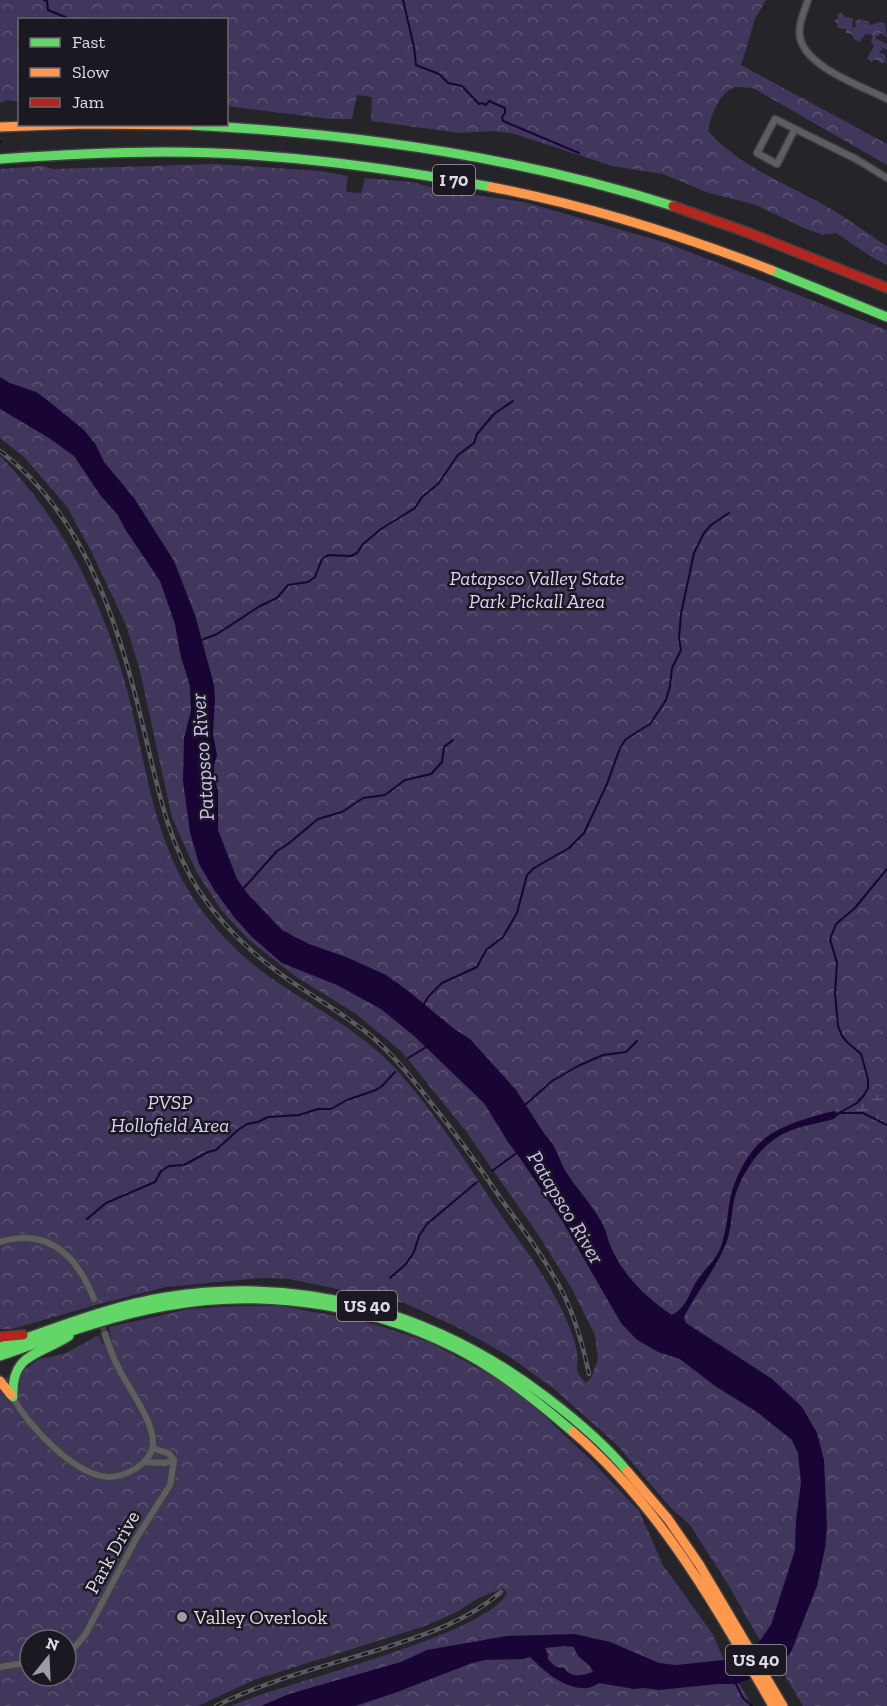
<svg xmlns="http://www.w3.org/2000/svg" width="887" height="1706" viewBox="0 0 887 1706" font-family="'Zilla Slab',serif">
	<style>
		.forest { fill: url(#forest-crowns); fill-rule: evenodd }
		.wetland { fill: url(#wetland-marsh) }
		.water { fill: #190535; fill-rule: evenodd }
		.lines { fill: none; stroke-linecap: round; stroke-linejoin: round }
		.stream { stroke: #190535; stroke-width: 2 }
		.street-tunnel { stroke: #414045; stroke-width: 6; stroke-dasharray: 6 3; stroke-linecap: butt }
		.street-casing { stroke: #403f43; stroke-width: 9 }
		.fast-casing { stroke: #403f43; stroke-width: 12 }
		.slow-casing { stroke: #403f43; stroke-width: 12 }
		.jam-casing { stroke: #403f43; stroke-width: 12 }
		.street { stroke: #5e5e61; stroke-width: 6 }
		.fast { stroke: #63d668; stroke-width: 9 }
		.slow { stroke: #ff974d; stroke-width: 9 }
		.jam { stroke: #b3261e; stroke-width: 9 }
		.rail-casing { stroke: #5b5a5f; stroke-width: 4.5 }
		.rail { stroke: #1b1821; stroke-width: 2; stroke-dasharray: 7; stroke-linecap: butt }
		.poi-dot { fill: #9d9ca2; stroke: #1b1821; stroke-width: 2 }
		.labels { text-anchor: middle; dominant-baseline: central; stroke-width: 5; stroke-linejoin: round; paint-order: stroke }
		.shield { fill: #1b1821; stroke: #a4a2a9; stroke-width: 1.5 }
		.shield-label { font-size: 18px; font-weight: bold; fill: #dedde3 }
		.park-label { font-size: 20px; font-style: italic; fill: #dbd3f6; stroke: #1b1821 }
		.street-label { font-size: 20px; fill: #dedde3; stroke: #1b1821 }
		.poi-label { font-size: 20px; fill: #dedde3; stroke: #1b1821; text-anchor: start }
		.water-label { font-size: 21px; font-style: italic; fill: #ccc0f5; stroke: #1b1821 }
	</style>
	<defs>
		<pattern id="forest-crowns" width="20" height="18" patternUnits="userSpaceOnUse" patternTransform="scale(1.5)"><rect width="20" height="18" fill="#41365b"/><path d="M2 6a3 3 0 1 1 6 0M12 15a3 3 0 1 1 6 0" fill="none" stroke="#5c5372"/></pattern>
		<pattern id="wetland-marsh" width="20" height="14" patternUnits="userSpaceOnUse" patternTransform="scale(1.5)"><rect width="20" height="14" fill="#41365b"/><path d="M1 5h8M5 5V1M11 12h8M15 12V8" fill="none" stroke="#5c5372"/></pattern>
	</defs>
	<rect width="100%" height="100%" fill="#252429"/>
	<!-- forest -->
	<path class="forest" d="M0 0H766L755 19 741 65 887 144V165L753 88C747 88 738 86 733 88 719 93 710 118 708 131 737 163 775 179 813 199 838 212 863 230 887 246V265L873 258 836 233 823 235 804 228 756 205 706 192 663 174 612 166 515 134 493 131 460 133 371 121 372 97 357 95 352 119H330L227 106 226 20H20L19 102 8 100 0 103Z
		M841 12 844 15V17L853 18 852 27H856L855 21 861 19 869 22 870 25 880 22 885 23 887 38 881 33 875 38 887 44V50L883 48 879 53 885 54 886 62 882 63 875 59 871 62 867 58 874 46 871 41 873 35 865 34 860 42 854 39 852 34 846 33V29L837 28 838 25 834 20 838 19V14Z
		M215 164 321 171 348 176 346 192 361 193 365 178 413 182 440 190 524 202 556 211 667 243 887 330V1706H803L779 1666 739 1683 752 1706H231C284 1682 486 1636 507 1593L503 1588 477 1599 455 1613 422 1627 254 1680 198 1706H0V1380L20 1373 39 1359 64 1354 99 1335 102 1344 112 1341 109 1327 189 1309 237 1306H281L348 1318 383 1327 429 1342 495 1377 526 1399 590 1459 639 1511 663 1565 712 1633 724 1660C738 1658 751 1653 761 1642L727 1583 690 1525 671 1508 616 1444 553 1388 510 1357 459 1328 404 1303 289 1279 262 1278 166 1287 103 1303 12 1329H0V456C64 521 104 605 128 693 143 751 150 813 176 867 196 911 232 950 271 978 313 1007 359 1030 395 1068 435 1112 468 1165 501 1215 518 1241 540 1267 554 1295 562 1309 575 1337 577 1353 579 1368 573 1370 586 1383L591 1378 598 1359 595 1335 572 1289 537 1233 465 1130 402 1052 356 1014 292 974 248 939 222 911 197 873 172 818 140 671 126 625 91 551 67 507 24 457 0 438V169L43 166 53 169ZM30 1640H66V1676H30Z"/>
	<!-- wetland -->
	<path class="wetland" d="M867 1091 887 1098V1127L866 1118 838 1115 835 1111 856 1093Z"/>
	<!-- water -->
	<path class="water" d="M0 377 10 383 36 392 46 399 84 430 96 445 104 462 134 498 174 561 195 615 214 685 215 699 213 733 217 756 214 765V777L218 791V830L237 879 247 893 282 930 309 944 346 957 386 975 407 990 453 1028 470 1039 516 1090 545 1135C557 1145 559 1162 568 1175 580 1193 596 1209 605 1229 607 1235 608 1241 611 1247 622 1274 648 1300 672 1315 686 1308 689 1294 696 1282 704 1270 714 1262 720 1249 727 1232 727 1213 731 1195 736 1176 748 1152 763 1140 778 1126 815 1115 835 1111L838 1115 834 1119C817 1124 796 1126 781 1135 760 1146 742 1173 735 1196 731 1211 732 1226 727 1241 717 1268 697 1291 684 1317L686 1323 772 1379 802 1407 817 1433 824 1460 827 1528 825 1548 817 1586 791 1652 779 1666 745 1681 736 1684H718L659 1690 643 1688 634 1689 599 1683C582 1696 558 1682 544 1670 539 1666 535 1661 530 1657L523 1659 485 1660 472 1663 392 1694 355 1706H261L289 1694 401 1662 427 1650 507 1636 575 1634 610 1642 659 1663 676 1665 724 1660 745 1654 754 1649 771 1625 795 1550 796 1520 801 1483 798 1453 792 1440 757 1412 715 1386 680 1359 658 1352 636 1339 621 1323 561 1219 520 1158 508 1142 484 1103 413 1035 381 1009 337 985 282 963 252 937 234 917 215 891 199 864 190 832 183 781 184 738 191 711 190 686 181 657 175 624 160 581 125 529 118 515 101 496 74 456 49 438 0 409ZM564 1646 574 1647C578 1662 588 1659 593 1672 582 1676 571 1678 564 1668 556 1668 553 1665 548 1659V1654L545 1648Z"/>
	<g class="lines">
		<!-- stream -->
		<path class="stream" d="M44 0 47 1 48 10 70 19 114 18 115 20
			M403 0 414 47 416 65 439 74 448 83 462 86 479 104 482 103 486 105 489 101 505 108V113L502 117 503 121 579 153
			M0 142H1
			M199 641 217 634 260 606 277 598 288 585 308 582 315 577 322 559 328 555 351 556 357 553 363 544 381 529 415 508 422 497 438 484 458 455 474 443 477 434 494 414 513 401
			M243 889 277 851 288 844 318 819 342 812 363 798 385 795 405 780 431 774 442 762 444 747 453 740
			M423 1006 428 997 442 983 477 967 486 950 503 937 517 913 527 875 534 868 569 848 584 833 607 784 620 748 626 739 650 724 666 700 670 686 672 668 681 650 679 638 681 614 694 553 704 533 711 525 729 513
			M408 1058 428 1046
			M525 1105 552 1081 578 1066 603 1055 626 1052 637 1041
			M839 1113 857 1103 864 1095 868 1088V1079L861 1054 847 1042 842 1036 838 1026 835 993 837 963 830 939 836 924 855 908 887 869
			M837 1115 839 1113H863L887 1125
			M767 1138 786 1128
			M492 1171 518 1152
			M87 1219 106 1203 155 1182 161 1171 169 1166 184 1165 208 1152 216 1150 238 1130 247 1124 258 1122 268 1117 299 1115 318 1109H331L347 1100 376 1090 382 1086 395 1072
			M390 1278 406 1264 414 1252 419 1236 427 1224 477 1182
			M735 1682 743 1698 752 1706"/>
		<!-- street-tunnel -->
		<path class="street-tunnel" d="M94 1299 105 1334"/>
		<defs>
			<path id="street" d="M808 0C804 12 798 24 800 37 805 67 862 86 887 99
				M795 129 777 164 757 153 775 119 856 159 887 178
				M0 1242C49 1227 77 1256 94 1299
				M13 1397C27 1425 75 1476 109 1477 118 1477 128 1473 135 1469 144 1463 153 1454 153 1443 153 1420 129 1389 119 1369 113 1358 109 1346 105 1334
				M144 1462 165 1463 174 1460
				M66 1653 74 1648 85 1635 137 1537 170 1485 174 1460 168 1453 152 1448
				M0 1667 30 1662"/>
			<path id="fast" d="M189 125C353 133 516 156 673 206
				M0 159C55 155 109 152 164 152 274 152 383 167 491 187
				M771 270 887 317
				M0 1347C54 1329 109 1306 166 1297 304 1275 436 1313 546 1397 575 1419 604 1443 627 1471
				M0 1356C54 1337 109 1316 166 1306 270 1287 382 1306 474 1358 510 1379 542 1405 573 1432
				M13 1397C11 1353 38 1356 69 1336"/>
			<path id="slow" d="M0 127 84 124 189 125
				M491 187C586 205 681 235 771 270
				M0 1381 11 1395
				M573 1432C662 1508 715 1606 773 1706
				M627 1471 668 1519 699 1564 783 1706"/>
			<path id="jam" d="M673 206 749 233 887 288
				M0 1337 23 1335"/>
		</defs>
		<!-- street casing -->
		<use href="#street" class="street-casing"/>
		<!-- fast casing -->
		<use href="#fast" class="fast-casing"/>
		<!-- slow casing -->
		<use href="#slow" class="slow-casing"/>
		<!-- jam casing -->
		<use href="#jam" class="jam-casing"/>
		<!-- street -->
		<use href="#street" class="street"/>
		<!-- fast -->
		<use href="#fast" class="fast"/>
		<!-- slow -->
		<use href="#slow" class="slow"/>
		<!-- jam -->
		<use href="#jam" class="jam"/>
		<defs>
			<path id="rail" d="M0 451C90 518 123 640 147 743 159 794 170 846 199 891 221 924 250 952 282 975 311 996 343 1013 371 1036 394 1055 413 1079 431 1103 456 1134 479 1166 501 1199 523 1229 546 1260 563 1293 576 1319 583 1346 589 1374
				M216 1706C267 1680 326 1666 381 1649 424 1635 466 1622 501 1592"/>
		</defs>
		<!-- rail casing -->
		<use href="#rail" class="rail-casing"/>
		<!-- rail -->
		<use href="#rail" class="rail"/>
	</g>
	<!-- markers -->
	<circle class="poi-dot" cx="182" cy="1617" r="6"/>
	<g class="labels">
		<!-- shield labels -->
		<g class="shield">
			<rect x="433" y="165" width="42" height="30" rx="4.5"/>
			<rect x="337" y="1291" width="60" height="30" rx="4.5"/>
			<rect x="726" y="1645" width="60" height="30" rx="4.5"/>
		</g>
		<g class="shield-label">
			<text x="454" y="180">I 70</text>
			<text x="367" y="1306">US 40</text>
			<text x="756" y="1660">US 40</text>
		</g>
		<!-- park labels -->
		<g class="park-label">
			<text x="537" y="578">Patapsco Valley State<tspan x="537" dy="23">Park Pickall Area</tspan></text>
			<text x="170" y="1102">PVSP<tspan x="170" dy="23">Hollofield Area</tspan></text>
		</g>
		<!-- street labels -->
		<g class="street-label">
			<text transform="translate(112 1552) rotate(-61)">Park Drive</text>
		</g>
		<!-- poi labels -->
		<g class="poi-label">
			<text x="194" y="1617">Valley Overlook</text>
		</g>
		<!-- water labels -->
		<g class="water-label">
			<text transform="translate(202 757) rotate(-94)">Patapsco River</text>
			<text transform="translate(566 1207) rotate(59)">Patapsco River</text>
		</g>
	</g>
	<!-- legend -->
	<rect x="18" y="18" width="210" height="108" fill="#1b1821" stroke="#69676f" stroke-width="1.5"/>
	<rect x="30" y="38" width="30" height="9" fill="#63d668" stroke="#69676f" stroke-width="1.5"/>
	<text x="72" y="48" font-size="18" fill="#dedde3">Fast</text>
	<rect x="30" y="68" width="30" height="9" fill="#ff974d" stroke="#69676f" stroke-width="1.5"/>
	<text x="72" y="78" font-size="18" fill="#dedde3">Slow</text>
	<rect x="30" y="98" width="30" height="9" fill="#b3261e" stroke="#69676f" stroke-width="1.5"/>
	<text x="72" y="108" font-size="18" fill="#dedde3">Jam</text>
	<!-- north arrow -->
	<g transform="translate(48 1658) rotate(18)"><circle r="28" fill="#1b1821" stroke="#69676f" stroke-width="1.5"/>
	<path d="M0-4.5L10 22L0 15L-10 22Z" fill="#9d9ca2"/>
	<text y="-9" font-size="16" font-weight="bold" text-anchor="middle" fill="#dedde3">N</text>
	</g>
</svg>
